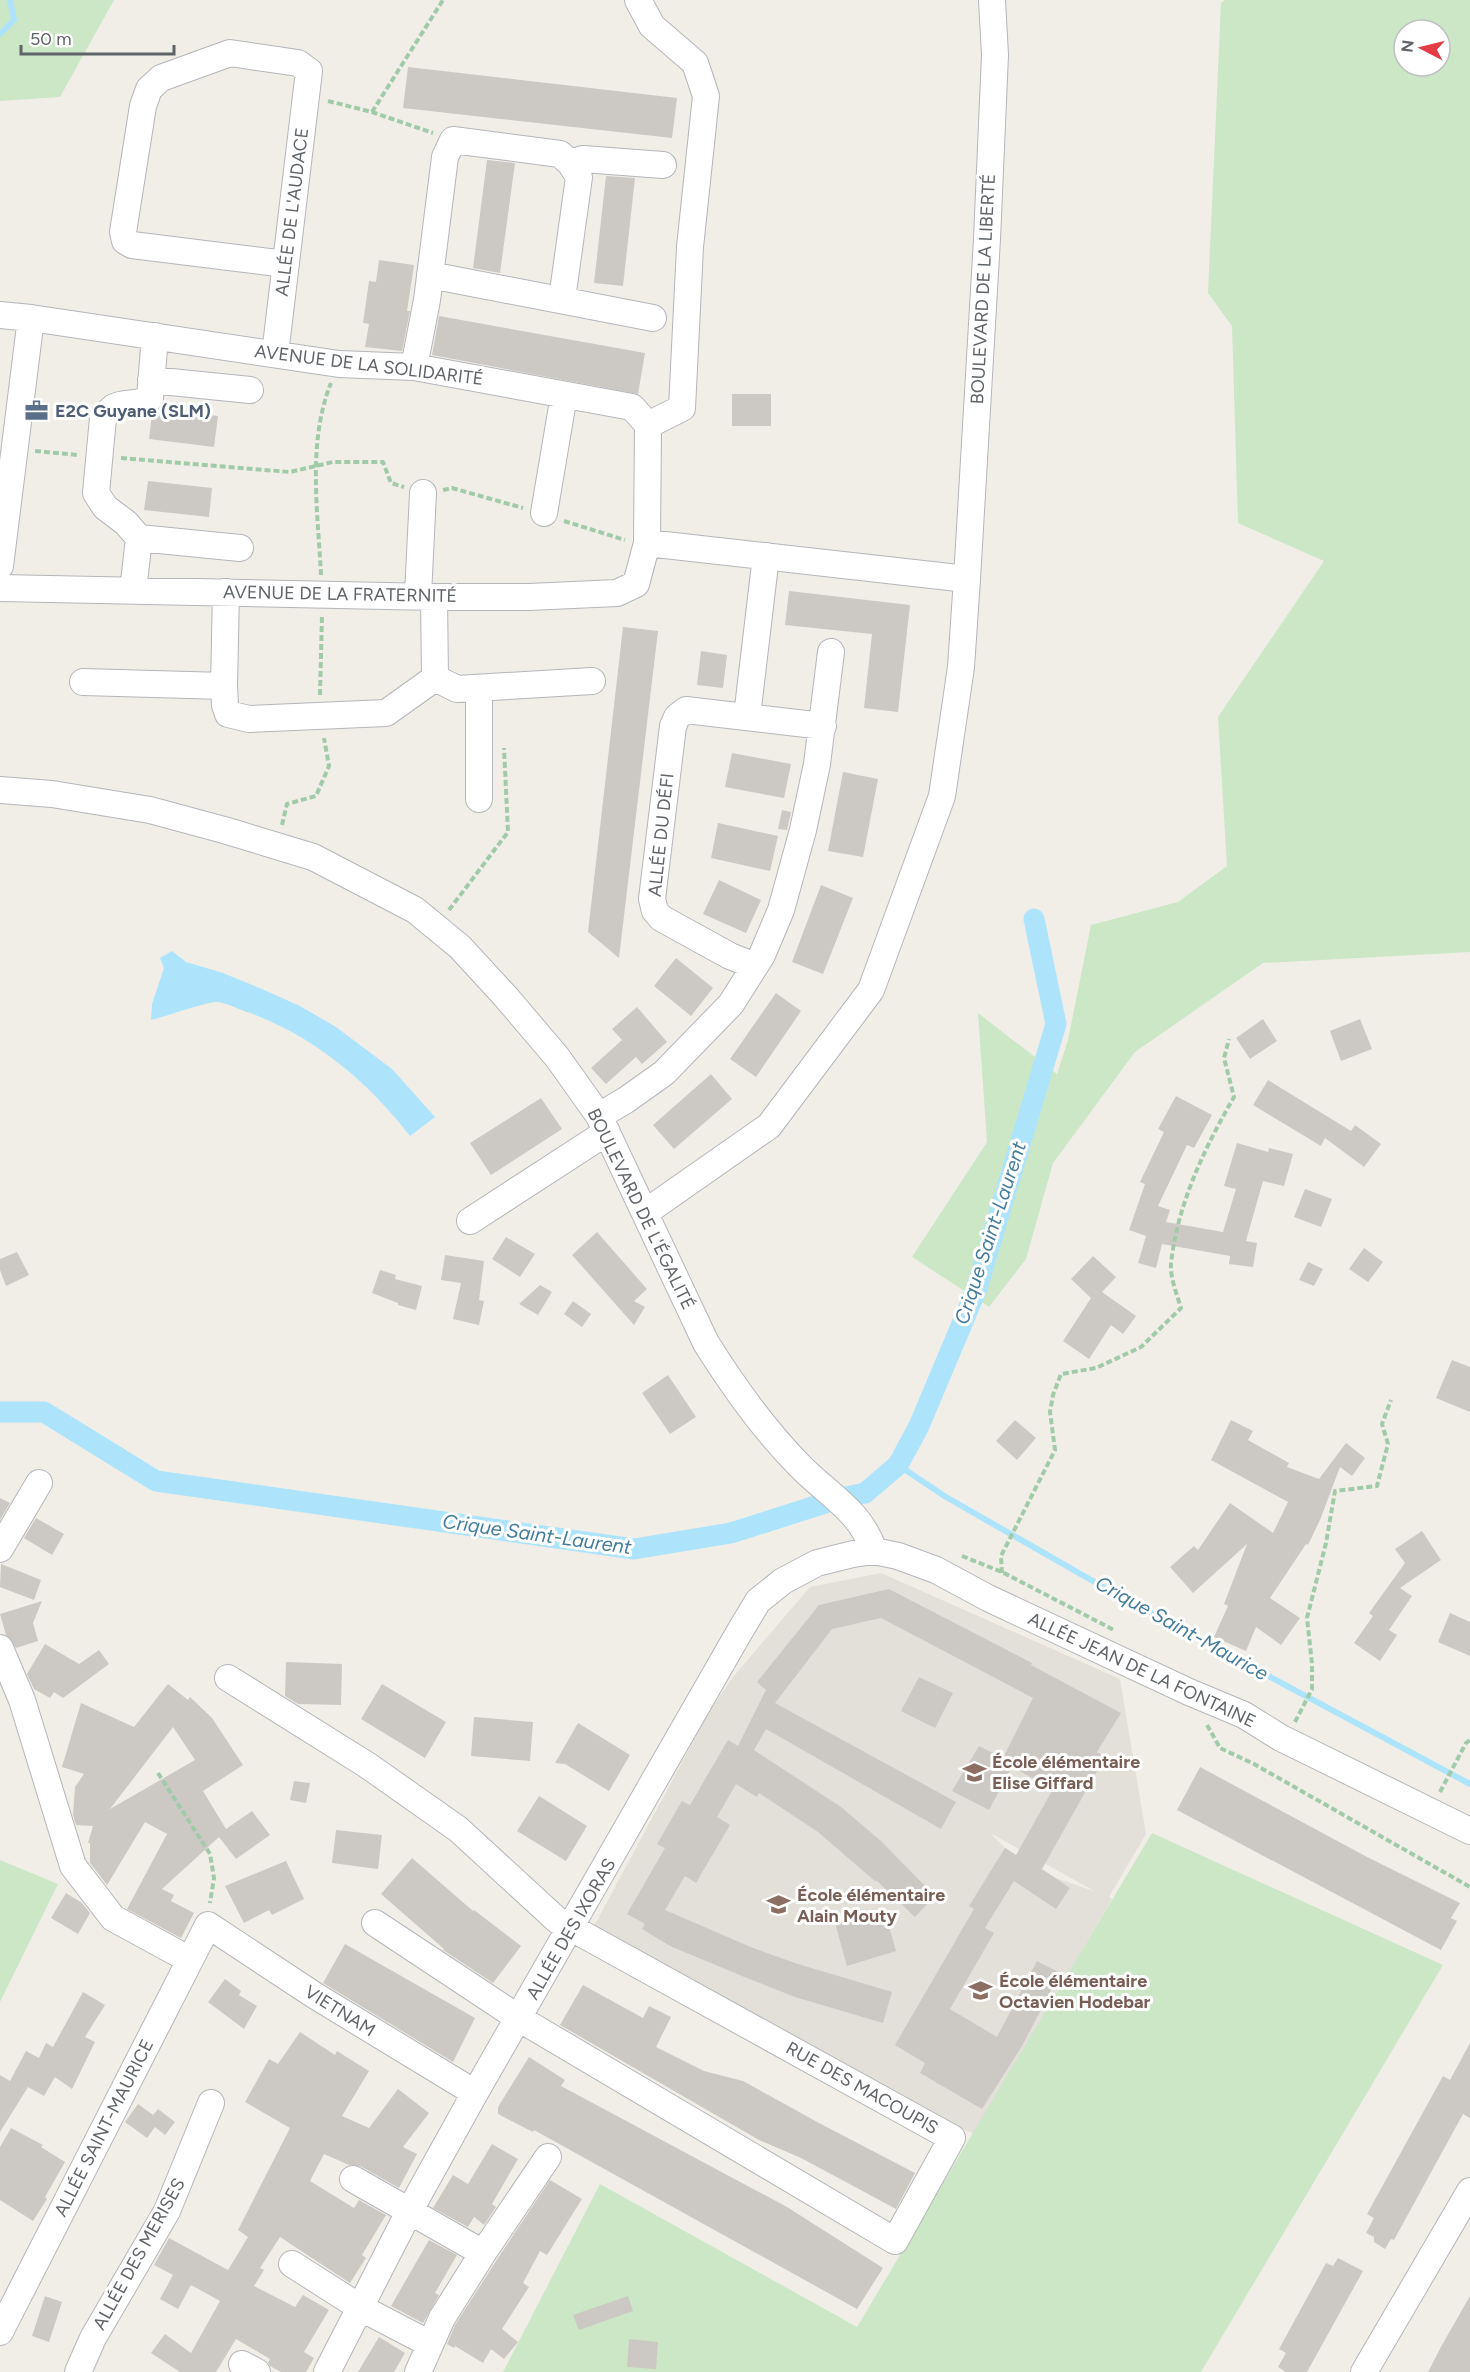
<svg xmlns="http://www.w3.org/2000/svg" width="1470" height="2372" viewBox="0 0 1470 2372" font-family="Figtree,sans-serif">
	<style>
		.education { fill: #e3dfd9; fill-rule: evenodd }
		.green { fill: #cbe7c6; fill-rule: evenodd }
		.water { fill: #ade4fc }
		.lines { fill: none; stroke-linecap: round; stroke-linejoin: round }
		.stream { stroke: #ade4fc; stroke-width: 6 }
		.canal { stroke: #ade4fc; stroke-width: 21 }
		.building { fill: #ccc9c5; fill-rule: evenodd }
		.minor-casing { stroke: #b3b6ba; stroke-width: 28 }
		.path { stroke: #a1caa7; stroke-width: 4; stroke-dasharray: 6 3; stroke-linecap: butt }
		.minor { stroke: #fff; stroke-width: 26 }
		.labels { text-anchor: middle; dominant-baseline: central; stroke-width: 6; stroke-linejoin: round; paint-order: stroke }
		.street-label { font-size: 18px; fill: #5f6468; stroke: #fff }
		.service-label { font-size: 18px; font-weight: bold; fill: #4e5e75; stroke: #fff; text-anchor: start }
		.education-label { font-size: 18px; font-weight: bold; fill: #785e54; stroke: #fff; text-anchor: start }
		.water-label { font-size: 20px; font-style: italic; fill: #437b9d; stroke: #fff }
	</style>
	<rect width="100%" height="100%" fill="#f1eee8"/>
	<!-- education -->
	<path class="education" d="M881 1573 1120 1679 1146 1834 1109 1897 1112 1899 975 2134 853 2084 593 1928 709 1712 733 1677 810 1587ZM991 1834H992L1096 1892 1056 1878 1005 1848Z"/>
	<!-- green -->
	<path class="green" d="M0 0H114L60 97 0 101Z
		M1225 0H1470V952L1263 963 1135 1052 1053 1163 1026 1259 989 1307 912 1257 987 1142 978 1013 1057 1074 1068 1040 1091 925 1178 902 1227 866 1218 717 1324 561 1238 523 1232 326 1208 293 1221 3ZM1404 30H1440V66H1404Z
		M1152 1833 1443 1965 1201 2372H503L600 2184 857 2327Z
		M0 1860 58 1884 0 2002Z"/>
	<!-- water -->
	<path class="water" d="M172 951 186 962 223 973 262 989 300 1006 336 1027 392 1069 435 1117 410 1136C368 1081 310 1033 244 1011 236 1008 226 1003 218 1002 208 1001 164 1017 151 1020L152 1004 164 968 160 958Z"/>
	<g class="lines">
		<!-- stream -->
		<path class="stream" d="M0 34 14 20 10 0
			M898 1465 946 1497 1119 1596 1470 1784"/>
		<!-- canal -->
		<path class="canal" d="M0 1412H44L156 1481 634 1549 731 1533 841 1498 865 1493 898 1465 919 1426 977 1288 1056 1024 1034 919"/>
	</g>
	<!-- building -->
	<path class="building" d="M408 67 677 98 672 138 403 108Z
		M487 160 515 163 500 273 473 268Z
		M606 176 635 178 623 286 594 283Z
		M379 260 414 265 407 311H410L402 351 365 347 369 324 363 323 369 281 376 282Z
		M439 316 645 353 638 394 432 355Z
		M732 394H771V426H732Z
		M160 409 218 416 214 447 149 439 152 414Z
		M148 481 212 488 209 517 144 510Z
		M789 591 910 605 898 712 864 708 872 634 785 625Z
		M623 627 658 631 619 958 588 932Z
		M701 651 727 655 723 688 697 685Z
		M732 753 791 764 784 798 725 787Z
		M843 772 878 779 863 857 828 851Z
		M782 810 791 812 787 830 778 829Z
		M718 823 778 836 770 871 711 858Z
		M719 880 761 900 746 933 703 914Z
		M821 885 853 898 823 974 792 962Z
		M676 958 713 988 691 1016 654 986Z
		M776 993 801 1011 756 1077 730 1059Z
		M637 1007 667 1042 642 1064 636 1057 606 1084 591 1068 622 1040 612 1029Z
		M1263 1019 1277 1041 1250 1059 1236 1038Z
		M1360 1019 1372 1049 1341 1061 1330 1031Z
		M711 1074 732 1099 674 1149 653 1125Z
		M1268 1080 1351 1131 1355 1125 1381 1144 1364 1167 1325 1138 1321 1146 1253 1105Z
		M1176 1096 1212 1115 1194 1148 1187 1145 1158 1206 1170 1210 1166 1222 1223 1232 1236 1189 1224 1186 1237 1143 1268 1152 1269 1148 1293 1154 1284 1186 1263 1181 1246 1241 1257 1243 1253 1267 1229 1264 1230 1256 1162 1244 1156 1268 1138 1263 1146 1236 1129 1230 1145 1184 1140 1182 1164 1132 1158 1129Z
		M541 1098 562 1129 491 1175 470 1143Z
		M1305 1189 1332 1199 1321 1227 1294 1217Z
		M597 1232 647 1289 634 1301 645 1307 634 1325 572 1255Z
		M506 1237 535 1254 520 1277 492 1259Z
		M1364 1248 1383 1262 1368 1282 1349 1269Z
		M17 1252 29 1275 6 1286 0 1270V1259Z
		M445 1255 484 1261 479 1300 484 1301 479 1325 453 1319 461 1283 441 1280Z
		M1093 1256 1116 1277 1102 1292 1136 1316 1123 1334 1111 1325 1089 1359 1063 1341 1091 1298 1071 1279Z
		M1308 1262 1323 1269 1314 1286 1299 1280Z
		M380 1270 396 1275 395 1279 422 1286 416 1310 398 1305V1303L372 1293Z
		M540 1285 552 1292 538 1315 519 1304Z
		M573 1301 591 1314 582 1327 564 1314Z
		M1452 1360 1470 1367V1412L1436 1398Z
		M668 1375 696 1417 670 1434 642 1393Z
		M1015 1420 1036 1438 1017 1460 996 1441Z
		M1231 1420 1253 1431 1248 1440 1289 1463 1287 1467 1319 1479 1346 1443 1365 1458 1352 1476 1340 1467 1320 1520 1308 1545 1306 1544 1270 1598 1300 1618 1281 1645 1256 1627 1246 1651 1214 1637 1228 1606 1224 1604 1247 1544 1193 1593 1170 1567 1194 1546 1198 1550 1230 1503 1273 1533 1288 1502 1211 1460Z
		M0 1498 10 1503 0 1520Z
		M36 1518 64 1534 52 1555 24 1538Z
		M1422 1531 1441 1560 1400 1588 1412 1596 1389 1630 1397 1635 1380 1661 1354 1643 1373 1616 1369 1613 1405 1563 1395 1549Z
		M1 1564 41 1580 34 1600 0 1587Z
		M889 1589 1032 1663 1031 1665 1121 1713 1097 1752 1105 1757 1042 1869 1070 1888 1056 1909 1014 1881 985 1928 994 1933 950 2009 997 2037 1037 1961 1060 1973 1022 2046 982 2109 920 2073 925 2063 895 2045 974 1909 969 1906 1005 1848 1016 1855 1053 1789 1012 1767 989 1810 952 1791 979 1746 1003 1758 1033 1698 881 1618 832 1629 775 1703 956 1802 941 1829 766 1729 754 1750 841 1807 881 1841 935 1896 915 1917 876 1880V1882L818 1832 759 1793 757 1797 736 1784 717 1817 730 1825 696 1883 685 1876 665 1910 753 1948 798 1964 892 1992 883 2023 795 1997 742 1976 670 1946 642 1929 645 1924 627 1914 665 1848 657 1844 682 1801 690 1805 728 1740 738 1746 766 1690 757 1682 819 1605Z
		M42 1601 33 1623 38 1641 16 1648 6 1635 0 1614Z
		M1450 1613 1470 1622V1656L1438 1642Z
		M45 1644 79 1664 99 1650 109 1664 63 1698 54 1692 50 1698 34 1689 27 1674Z
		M286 1662 342 1664 341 1705 298 1704 285 1696Z
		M919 1677 953 1693 935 1728 901 1711Z
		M168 1684 188 1700 190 1697 212 1718 243 1765 203 1791 226 1829 252 1811 270 1835 236 1859 219 1837 162 1889 174 1895 171 1901 194 1913 181 1938 127 1909 167 1834 145 1822 107 1885 90 1863V1843H88L93 1826 76 1825 73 1815 75 1787 84 1774 62 1767 81 1703 134 1727ZM173 1727 195 1760 110 1809Z
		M382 1684 446 1722 425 1758 361 1719Z
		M474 1717 533 1722 530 1761 471 1756Z
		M578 1723 630 1755 609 1791 565 1764 555 1763Z
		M1200 1767 1369 1858 1460 1903 1451 1918 1457 1921 1441 1950 1177 1810Z
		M294 1781 310 1783 306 1803 290 1800Z
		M539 1796 587 1826 566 1861 517 1831Z
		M336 1830 382 1835 378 1869 332 1863Z
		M412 1858 473 1911 474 1910 521 1946 493 1983 443 1950 444 1949 381 1894Z
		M286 1861 304 1899 272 1915 269 1910 244 1923 225 1886Z
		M66 1893 82 1903 90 1913 78 1934 51 1918Z
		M884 1909 896 1951 847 1966 835 1923Z
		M345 1944 475 2018 453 2062 323 1983Z
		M225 1979 241 1991 239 1995 257 2006 244 2029 208 2002Z
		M583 1985 643 2018 649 2006 671 2017 656 2047 704 2071 743 2081 819 2123 915 2173 896 2209 801 2158 759 2140 560 2025Z
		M83 1992 105 2005 85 2037 95 2042 72 2089 55 2077 44 2096 28 2087 0 2132V2075L10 2081 26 2051 39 2058 46 2043 53 2047Z
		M300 2032 335 2055 337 2051 369 2071 342 2116 369 2128 398 2089 429 2113 403 2147 417 2154 399 2188 360 2166 349 2165 324 2154 310 2181 354 2208 359 2200 386 2215 362 2255 366 2258 350 2283 280 2237 260 2268 264 2270 254 2286 295 2307 303 2295 329 2310 304 2352 314 2358 306 2372H281L270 2366 268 2362 270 2359 236 2339 216 2372H180L151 2353 165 2334 191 2353 220 2301 191 2285 178 2309 160 2299 173 2275 154 2265 169 2238 228 2270 248 2237 238 2230 290 2128 245 2102 269 2059 278 2064Z
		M1470 2043V2118L1463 2114 1394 2240 1391 2239 1385 2249 1374 2242V2237L1366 2233 1374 2218 1367 2214 1443 2076 1450 2080Z
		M529 2057 565 2080 561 2086 787 2207 883 2268 857 2309 534 2130 533 2132 498 2114V2107Z
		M138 2104 153 2115 158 2109 175 2122 165 2135 155 2127 147 2138 125 2122Z
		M11 2128 43 2145 41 2147 65 2162 45 2197 47 2199 33 2221 0 2200V2147Z
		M492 2144 518 2159 492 2204 496 2207 484 2225 474 2217 468 2227 433 2208 453 2175 468 2184Z
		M550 2180 582 2199 547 2255 540 2251 523 2283 529 2287 502 2329 518 2342 504 2359 491 2349 483 2363 455 2346 454 2348 447 2344 455 2325 496 2261Z
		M429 2240 457 2255 435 2293 439 2295 423 2323 391 2306Z
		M1338 2258 1363 2271 1307 2372H1286L1278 2367 1286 2353 1279 2349 1326 2263 1333 2266Z
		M45 2296 62 2302 49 2342 32 2336Z
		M628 2296 633 2311 579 2330 573 2315Z
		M1470 2296V2372H1428L1442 2345Z
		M379 2337 405 2353 394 2372H358Z
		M629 2339 658 2342 656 2369 627 2367Z"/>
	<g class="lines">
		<defs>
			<path id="minor" d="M638 0 652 26 695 63 706 96 690 247 682 408 648 425
				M570 163 583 159 663 165
				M430 275 653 318
				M0 315 31 318 339 364 414 367 632 407 648 425 647 543 636 584 617 593 529 597H434L0 588
				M275 354 309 71 298 63 230 53 161 78 149 89 143 106 123 232 125 241 132 245 286 264
				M414 367 427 300 445 157 453 140 560 154 570 163 579 177 562 299
				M151 380 250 390
				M544 513 564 395
				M139 538 240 548
				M0 566 31 318
				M967 579 987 239 995 55 992 0
				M133 591 139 538 126 523 105 507 96 493 103 418C106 415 110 410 114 407 125 401 139 406 150 398L155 336
				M226 592 224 686 225 705 228 714 249 719 386 713 435 678
				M418 595 423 493
				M434 597 435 678 457 689 592 681
				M83 682 224 686
				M479 688V799
				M747 716 766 556
				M0 790 52 794 150 810 224 830 313 857 415 910 460 947 506 997 557 1057 599 1116 706 1343C733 1386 762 1427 797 1463 826 1494 860 1509 874 1551
				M755 966 730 956 661 918 655 911 652 899 673 726 677 717 686 710 823 726
				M599 1116 626 1100 664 1073 731 1004 762 955 781 910 803 830 817 764 831 652
				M646 1212 769 1126 871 990 942 796 961 667 967 579 647 543
				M470 1221 607 1132
				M0 1549 39 1483
				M0 1648 22 1700 73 1866 113 1918 190 1960
				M228 1678 367 1765 458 1829 557 1920 952 2138 895 2241 520 2019 375 1923
				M353 2179 483 2253
				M292 2264 361 2308 430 2344
				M0 2332 208 1925 314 1995 475 2093
				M242 2364 257 2372
				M78 2372 93 2338 167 2211 211 2103
				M327 2372 410 2210 475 2093 740 1631 758 1601 783 1581 817 1563 853 1554 874 1551 898 1556 936 1570 988 1598 1189 1692 1244 1715 1281 1738 1470 1831
				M418 2372 442 2318 483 2253 548 2157
				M1364 2372 1470 2191"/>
		</defs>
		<!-- minor casing -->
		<use href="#minor" class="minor-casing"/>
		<!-- path -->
		<path class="path" d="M328 101 372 112 433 133
			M372 112 443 0
			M35 451 78 455
			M121 458 290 472 333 462H383L391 483 404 487
			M443 490 452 488 523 508
			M564 521 625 540
			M321 575C318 513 307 442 331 383
			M320 695 322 615
			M282 825 287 804 316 796 329 766 324 738
			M449 910 508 832 504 748
			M962 1556 1002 1572 1114 1630
			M1002 1573 1001 1556 1055 1450 1050 1412 1053 1395 1061 1374 1096 1368 1141 1347 1181 1308C1177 1295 1170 1277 1171 1264 1177 1205 1205 1147 1234 1097L1224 1058 1229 1039
			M1295 1722 1312 1689V1664L1307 1618 1326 1543 1335 1491 1377 1486 1388 1444 1382 1424 1391 1400
			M1207 1725 1220 1748 1254 1764 1470 1887
			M158 1773 210 1854 214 1878 210 1903
			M1440 1792 1466 1743 1470 1740"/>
		<!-- minor -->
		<use href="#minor" class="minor"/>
	</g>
	<!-- icons -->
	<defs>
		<symbol id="office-bare" viewBox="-9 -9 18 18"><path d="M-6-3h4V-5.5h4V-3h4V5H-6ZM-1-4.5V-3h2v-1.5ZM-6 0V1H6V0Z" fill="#5c6f8a" stroke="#fff" stroke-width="2.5" paint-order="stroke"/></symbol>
		<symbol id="school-bare" viewBox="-9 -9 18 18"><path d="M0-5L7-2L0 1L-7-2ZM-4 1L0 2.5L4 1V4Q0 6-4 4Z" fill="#8d6e63" stroke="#fff" stroke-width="2.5" paint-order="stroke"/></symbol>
	</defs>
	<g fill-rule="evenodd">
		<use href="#office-bare" x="20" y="394" width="33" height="33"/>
		<use href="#school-bare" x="958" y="1756" width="33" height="33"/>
		<use href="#school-bare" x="762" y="1888" width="33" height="33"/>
		<use href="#school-bare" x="964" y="1974" width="33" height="33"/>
	</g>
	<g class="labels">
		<!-- street labels -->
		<g class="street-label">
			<text transform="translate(292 212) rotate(-83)">ALLÉE DE L'AUDACE</text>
			<text transform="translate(983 289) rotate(-87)">BOULEVARD DE LA LIBERTÉ</text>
			<text transform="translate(369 365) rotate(7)">AVENUE DE LA SOLIDARITÉ</text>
			<text transform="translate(340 594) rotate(1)">AVENUE DE LA FRATERNITÉ</text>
			<text transform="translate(661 835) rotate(-84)">ALLÉE DU DÉFI</text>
			<text transform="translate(641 1209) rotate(64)">BOULEVARD DE L'ÉGALITÉ</text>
			<text transform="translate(1142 1670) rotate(25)">ALLÉE JEAN DE LA FONTAINE</text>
			<text transform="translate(571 1929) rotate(-60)">ALLÉE DES IXORAS</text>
			<text transform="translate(340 2011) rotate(32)">VIETNAM</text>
			<text transform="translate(862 2088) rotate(29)">RUE DES MACOUPIS</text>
			<text transform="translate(104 2128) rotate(-63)">ALLÉE SAINT-MAURICE</text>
			<text transform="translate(139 2254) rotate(-61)">ALLÉE DES MERISES</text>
		</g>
		<!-- service labels -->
		<g class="service-label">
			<text x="55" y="411">E2C Guyane (SLM)</text>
		</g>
		<!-- education labels -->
		<g class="education-label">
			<text x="992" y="1762">École élémentaire<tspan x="992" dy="21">Elise Giffard</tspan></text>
			<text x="797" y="1895">École élémentaire<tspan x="797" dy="21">Alain Mouty</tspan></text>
			<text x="999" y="1981">École élémentaire<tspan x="999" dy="21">Octavien Hodebar</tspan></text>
		</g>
		<!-- water labels -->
		<g class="water-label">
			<text transform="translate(990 1233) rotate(-72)">Crique Saint-Laurent</text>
			<text transform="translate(537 1534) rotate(8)">Crique Saint-Laurent</text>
			<text transform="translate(1182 1628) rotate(29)">Crique Saint-Maurice</text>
		</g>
	</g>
	<!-- north arrow -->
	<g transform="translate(1422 48) rotate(277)"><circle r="28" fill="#ffffff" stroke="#bfc1c3" stroke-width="1.5"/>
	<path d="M0-4.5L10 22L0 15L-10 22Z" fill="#e33c45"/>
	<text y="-9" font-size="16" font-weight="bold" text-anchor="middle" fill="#5f6468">N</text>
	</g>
	<!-- scale -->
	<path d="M21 45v9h153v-9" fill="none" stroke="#5f6468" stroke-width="3"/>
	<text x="30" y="45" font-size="18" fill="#5f6468" stroke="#ffffff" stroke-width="4.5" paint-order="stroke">50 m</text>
</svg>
